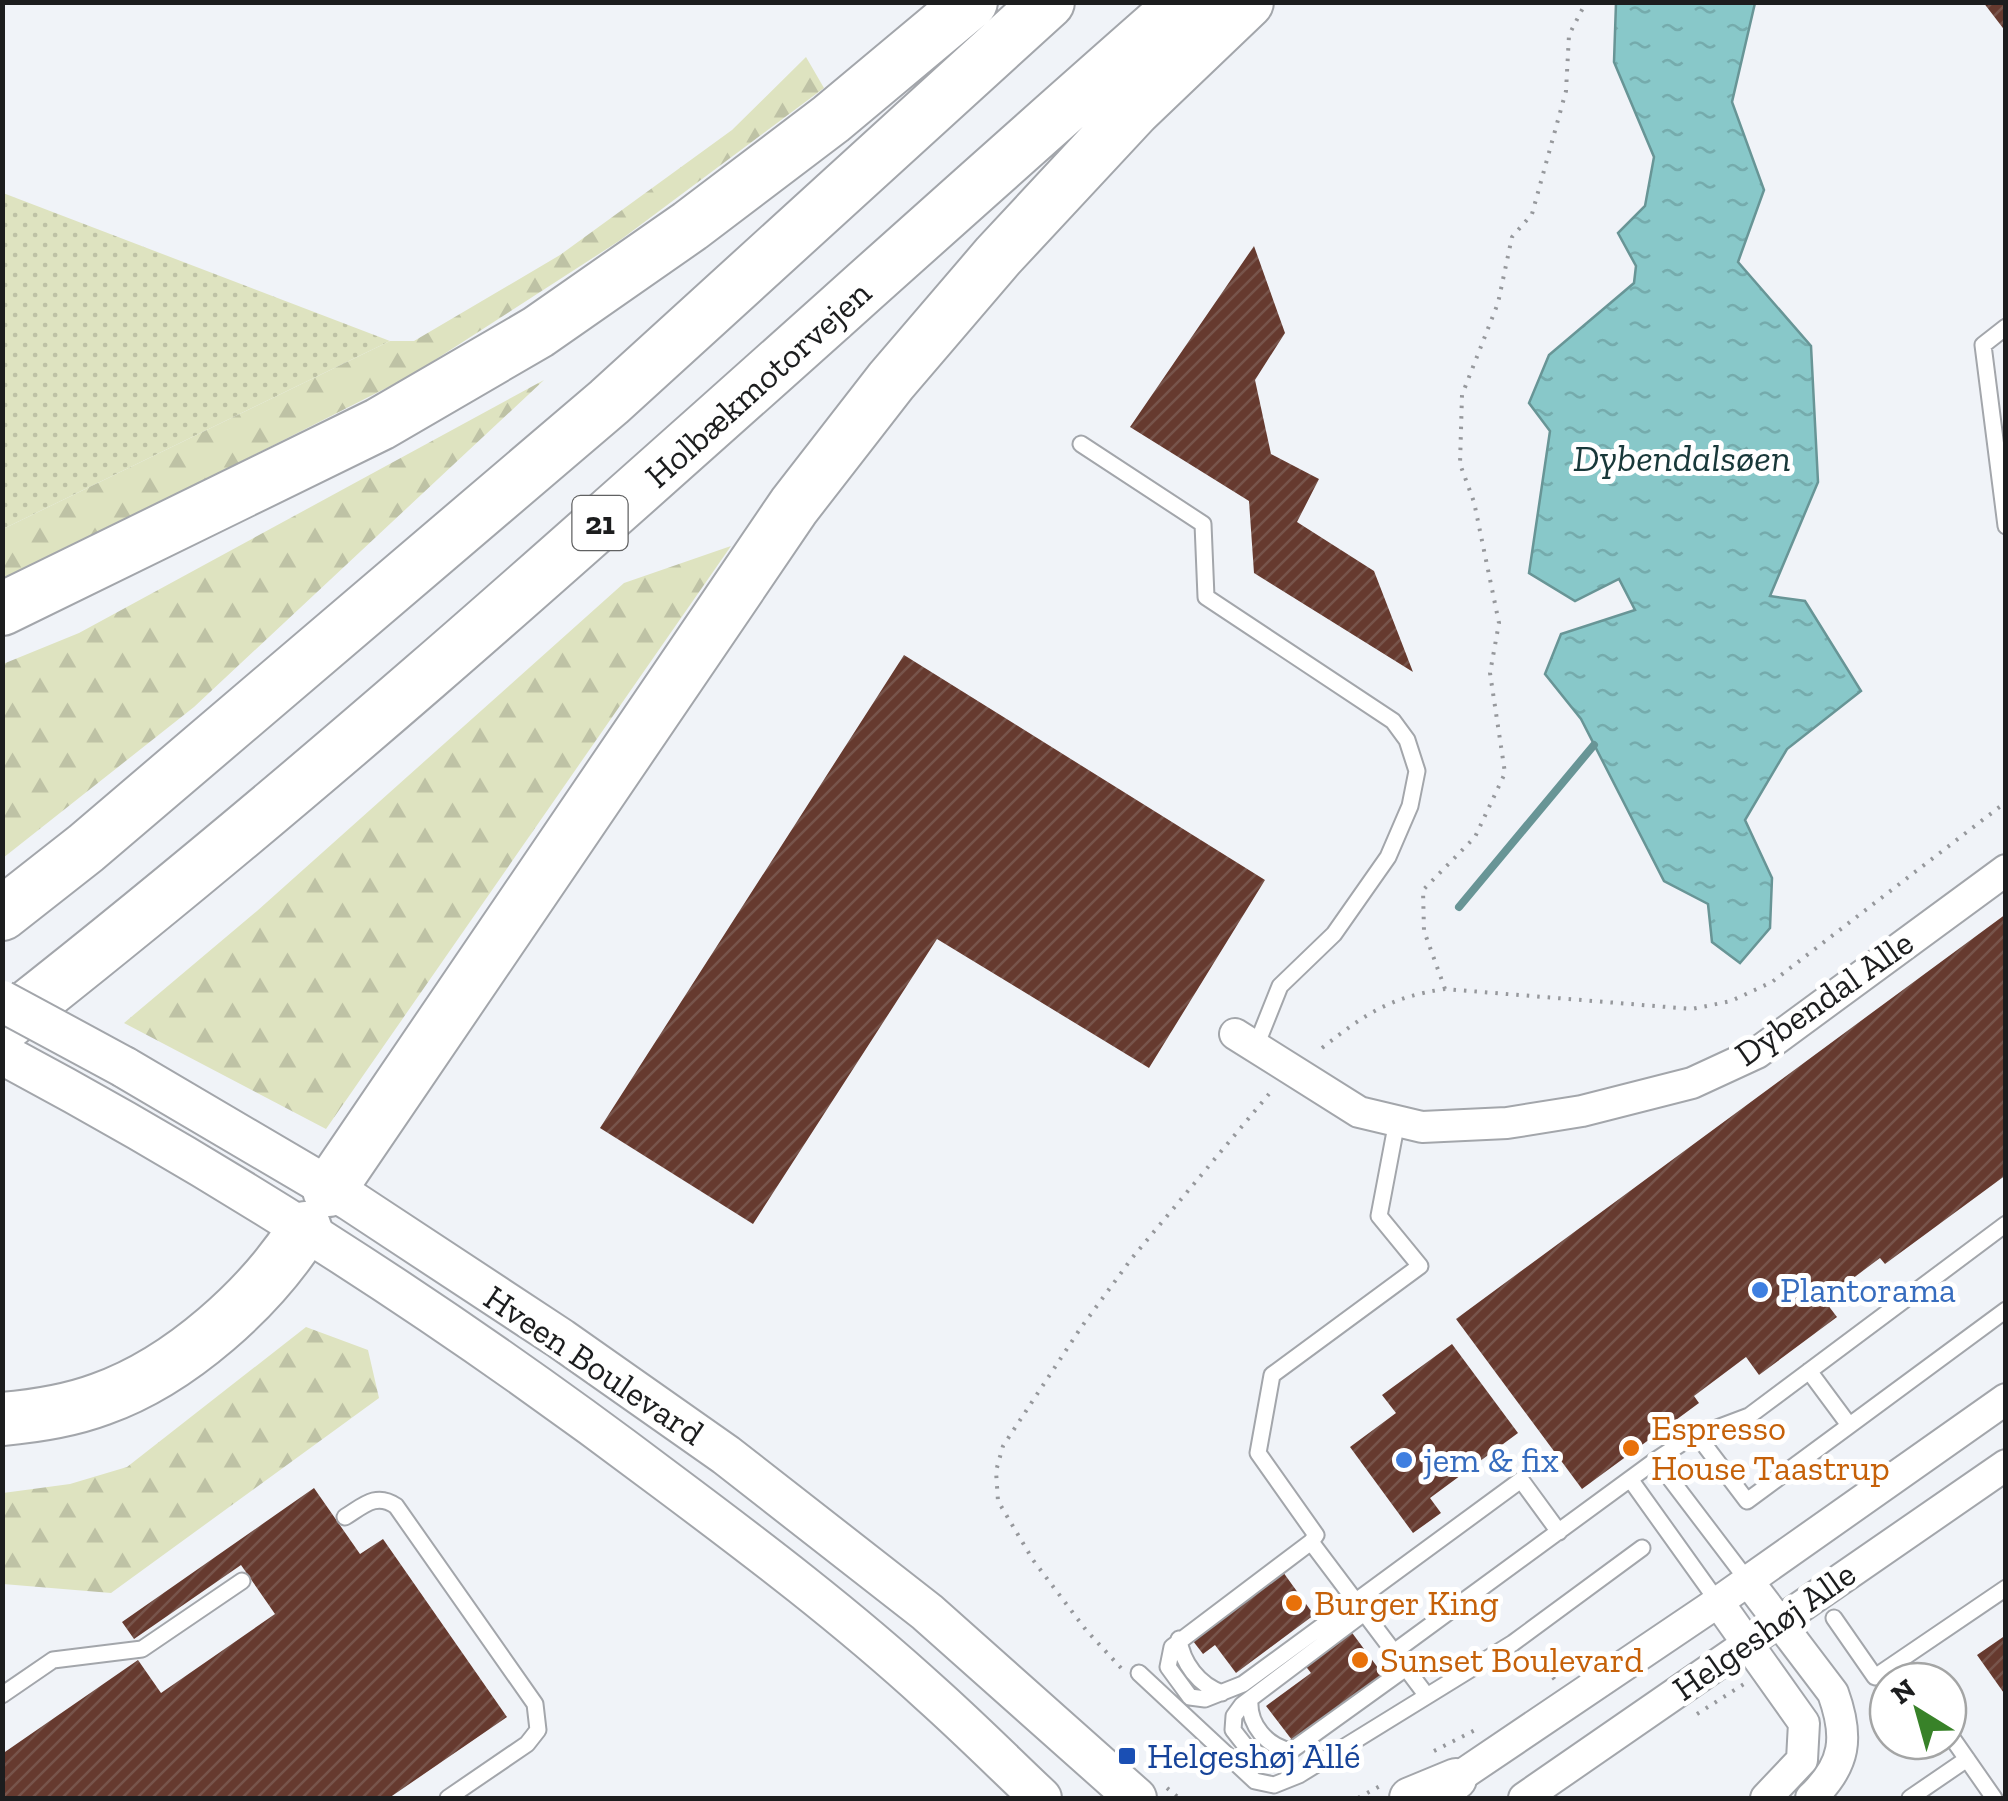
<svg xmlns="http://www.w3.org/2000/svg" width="2008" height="1801" viewBox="0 0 2008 1801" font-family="'Zilla Slab',serif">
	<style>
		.green { fill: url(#green-dots) }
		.forest { fill: url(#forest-firs) }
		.water { fill: url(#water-ripples); stroke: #689596; stroke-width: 2.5 }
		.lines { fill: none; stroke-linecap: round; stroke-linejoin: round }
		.stream { stroke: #689596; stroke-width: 8 }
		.building { fill: url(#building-hatch) }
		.lane-casing { stroke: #a3a6ab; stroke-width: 19 }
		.street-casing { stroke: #a3a6ab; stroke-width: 34 }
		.secondary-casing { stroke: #a3a6ab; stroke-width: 44 }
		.highway-casing { stroke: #a3a6ab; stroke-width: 56 }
		.path { stroke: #96989c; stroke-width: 4; stroke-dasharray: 2.5 8; stroke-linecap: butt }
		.lane { stroke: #fff; stroke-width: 15 }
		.street { stroke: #fff; stroke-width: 30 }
		.secondary { stroke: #fff; stroke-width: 40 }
		.highway { stroke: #fff; stroke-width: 52 }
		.secondary-bridge-casing { stroke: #a3a6ab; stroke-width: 44; stroke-linecap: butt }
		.secondary-bridge { stroke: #fff; stroke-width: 40 }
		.shop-dot { fill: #3f7fe0; stroke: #fff; stroke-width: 4 }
		.food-dot { fill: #e8710a; stroke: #fff; stroke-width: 4 }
		.transit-dot { fill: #1a4fb4; stroke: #fff; stroke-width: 4 }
		.labels { text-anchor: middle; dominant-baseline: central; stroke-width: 10; stroke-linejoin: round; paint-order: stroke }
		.shield { fill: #fff; stroke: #606162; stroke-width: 2.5 }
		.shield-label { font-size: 32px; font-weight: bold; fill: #1c1d1e }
		.street-label { font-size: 35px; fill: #1c1d1e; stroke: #fff }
		.shop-label { font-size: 35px; fill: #366cbe; stroke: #fff; text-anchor: start }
		.food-label { font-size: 35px; fill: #c56008; stroke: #fff; text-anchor: start }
		.transit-label { font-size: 35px; fill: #164399; stroke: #fff; text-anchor: start }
		.water-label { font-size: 38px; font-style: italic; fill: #183839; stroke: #fff }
	</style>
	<defs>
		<pattern id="green-dots" width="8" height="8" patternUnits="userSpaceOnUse" patternTransform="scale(2.5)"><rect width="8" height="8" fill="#dee3c0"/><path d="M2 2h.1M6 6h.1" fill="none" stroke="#bec2a5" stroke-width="1.8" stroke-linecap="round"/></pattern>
		<pattern id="forest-firs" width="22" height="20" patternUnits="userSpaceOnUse" patternTransform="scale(2.5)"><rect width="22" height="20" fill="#dee3c0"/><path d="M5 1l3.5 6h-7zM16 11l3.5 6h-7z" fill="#bec2a5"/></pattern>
		<pattern id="water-ripples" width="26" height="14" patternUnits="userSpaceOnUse" patternTransform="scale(2.5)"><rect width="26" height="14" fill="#88c8c9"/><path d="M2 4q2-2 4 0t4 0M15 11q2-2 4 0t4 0" fill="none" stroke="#75abac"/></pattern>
		<pattern id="building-hatch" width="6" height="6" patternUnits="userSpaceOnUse" patternTransform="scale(2.5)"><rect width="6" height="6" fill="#663a2f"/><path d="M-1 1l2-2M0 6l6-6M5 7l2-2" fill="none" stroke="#77544b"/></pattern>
	</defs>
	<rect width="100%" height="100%" fill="#f0f3f8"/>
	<!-- green -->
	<path class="green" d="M3 193 390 341 3 529Z"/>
	<!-- forest -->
	<path class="forest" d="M806 57 824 88 619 241 410 376 3 582V529L390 341H414L560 255 732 130Z
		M544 380 194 707 3 858V664L79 633Z
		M731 546 326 1129 124 1023 257 911 624 583Z
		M306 1327 368 1350 379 1398 111 1593 3 1584V1493L70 1484 127 1467Z"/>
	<!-- water -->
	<path class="water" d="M1616 3H1755L1732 102 1764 190 1738 262 1811 346 1818 482 1770 596 1805 601 1861 691 1787 749 1745 820 1772 878 1770 928 1740 963 1712 942 1708 904 1664 881 1581 719 1545 674 1561 634 1635 610 1619 579 1575 601 1529 573 1550 431 1529 403 1549 355 1634 283 1636 266 1618 233 1645 206 1654 157 1614 62Z"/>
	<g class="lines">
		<!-- stream -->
		<path class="stream" d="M1459 907 1594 745"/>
	</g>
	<!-- building -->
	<path class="building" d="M1983 2H2006V32Z
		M1254 246 1285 333 1255 380 1271 454 1319 479 1297 522 1374 571 1413 672 1254 573 1249 501 1130 427Z
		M904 655 1265 880 1149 1068 937 939 753 1224 600 1128Z
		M2006 914V1175L1885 1264 1880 1258 1824 1300 1837 1317 1759 1375 1746 1357 1694 1396 1699 1403 1582 1489 1456 1319Z
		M1452 1344 1518 1433 1430 1498 1441 1513 1413 1533 1350 1447 1396 1413 1382 1395Z
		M314 1488 360 1554 383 1539 507 1717 389 1798H2V1754L138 1660 161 1693 275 1614 241 1565 134 1639 122 1622Z
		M1283 1572 1314 1615 1236 1673 1215 1645 1203 1654 1193 1641Z
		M1350 1630 1384 1676 1305 1735 1303 1733 1292 1740 1266 1706 1311 1673 1304 1664Z
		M2006 1635V1696L1977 1655Z"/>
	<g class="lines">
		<defs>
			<path id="lane" d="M2006 327 1983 345 2006 526
				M1081 444 1203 524 1206 597 1393 721 1407 740 1417 771 1410 806 1388 857 1334 934 1280 986 1256 1046
				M1397 1121 1379 1216 1420 1266 1272 1375 1258 1453 1316 1535 1311 1542 1427 1696
				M1809 1371 1849 1425
				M1697 1435 1747 1501 2006 1310
				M1656 1460 1748 1581
				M1630 1479 1718 1602
				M345 1517C363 1506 376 1492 396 1506L535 1704 538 1730 527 1744 448 1798
				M1311 1542 1172 1647 1168 1667 1190 1697 1205 1699 1243 1684 1521 1480 1559 1532
				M1364 1613 1242 1705 1234 1716 1233 1730 1258 1762 1274 1763 1406 1668
				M1834 1618 1875 1677 2006 1588
				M1179 1639C1182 1663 1199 1685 1222 1693
				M1394 1652 1656 1460 1688 1439 1749 1416 2006 1224
				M1900 1662 1913 1681
				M1139 1673 1255 1781 1274 1785 1299 1775 1513 1643 1642 1548
				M2 1695 53 1660 142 1649 242 1581
				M1250 1699C1248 1725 1267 1746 1291 1751
				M1948 1732 1994 1798
				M1910 1798 1967 1759"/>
			<path id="street" d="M1235 1034 1359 1112 1422 1127 1507 1123 1582 1111 1692 1083 1757 1053 2006 870
				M1748 1581 1833 1693C1849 1737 1846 1765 1811 1798
				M1718 1602 1804 1723 1802 1760 1766 1798
				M1441 1789 1718 1602 2006 1399
				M1524 1798 2006 1465"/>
			<path id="secondary" d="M2 1054C235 1178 455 1321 665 1480 756 1548 847 1617 931 1694 969 1728 1005 1764 1041 1798
				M124 1067 350 1200 561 1339 726 1455 927 1612 1136 1798
				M1410 1798 1456 1779"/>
			<path id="highway" d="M2 609 380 424 538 332 690 226 831 119 971 2
				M2 914 86 848 609 402 1048 2
				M2 1027C413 705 792 346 1185 2
				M329 1190 794 506 891 381 998 256 1134 110 1247 2
				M2 1419C36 1416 69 1411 101 1399 180 1371 261 1298 305 1228"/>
		</defs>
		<!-- lane casing -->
		<use href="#lane" class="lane-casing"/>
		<!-- street casing -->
		<use href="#street" class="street-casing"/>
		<!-- secondary casing -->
		<use href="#secondary" class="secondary-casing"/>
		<!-- highway casing -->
		<use href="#highway" class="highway-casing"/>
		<!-- path -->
		<path class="path" d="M1445 989 1424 931 1423 890 1475 837 1505 773 1490 673 1499 623 1474 502 1460 464 1462 395 1498 303 1512 237 1532 214 1566 91 1569 35 1586 2
			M1322 1048C1365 1014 1390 997 1445 989L1692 1009 1731 1001 1772 982 2006 802
			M1533 1653 1555 1680
			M1121 1668 1086 1630 1033 1560 998 1501 996 1471 1003 1446 1080 1329 1132 1258 1269 1094
			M1697 1714 1744 1684
			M1434 1751 1479 1728
			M1167 1788 1179 1798
			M1358 1798 1380 1786"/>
		<!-- lane -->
		<use href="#lane" class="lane"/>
		<!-- street -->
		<use href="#street" class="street"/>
		<!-- secondary -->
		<use href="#secondary" class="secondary"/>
		<!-- highway -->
		<use href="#highway" class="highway"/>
		<defs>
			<path id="secondary-bridge" d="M2 1001 124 1067"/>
		</defs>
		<!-- secondary-bridge casing -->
		<use href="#secondary-bridge" class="secondary-bridge-casing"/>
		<!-- secondary-bridge -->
		<use href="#secondary-bridge" class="secondary-bridge"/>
	</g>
	<!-- markers -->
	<g class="shop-dot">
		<circle cx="1760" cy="1290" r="10"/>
		<circle cx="1404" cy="1460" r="10"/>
	</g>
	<g class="food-dot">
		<circle cx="1631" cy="1448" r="10"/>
		<circle cx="1294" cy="1603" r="10"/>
		<circle cx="1360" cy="1660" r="10"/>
	</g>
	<rect class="transit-dot" x="1117" y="1746" width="20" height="20" rx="5"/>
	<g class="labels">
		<!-- shield labels -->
		<rect class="shield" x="572.5" y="496" width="55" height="54" rx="8"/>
		<g class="shield-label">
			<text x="600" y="523">21</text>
		</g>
		<!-- street labels -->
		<g class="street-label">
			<text transform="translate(758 384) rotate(-42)">Holbækmotorvejen</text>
			<text transform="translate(1824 998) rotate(-35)">Dybendal Alle</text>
			<text transform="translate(594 1365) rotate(34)">Hveen Boulevard</text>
			<text transform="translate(1764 1631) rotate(-35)">Helgeshøj Alle</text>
		</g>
		<!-- shop labels -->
		<g class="shop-label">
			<text x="1780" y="1290">Plantorama</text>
			<text x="1424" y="1460">jem &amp; fix</text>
		</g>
		<!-- food labels -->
		<g class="food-label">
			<text x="1651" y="1428">Espresso<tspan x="1651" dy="40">House Taastrup</tspan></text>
			<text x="1314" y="1603">Burger King</text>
			<text x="1380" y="1660">Sunset Boulevard</text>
		</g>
		<!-- transit labels -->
		<g class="transit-label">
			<text x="1147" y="1756">Helgeshøj Allé</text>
		</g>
		<!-- water labels -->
		<g class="water-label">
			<text x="1682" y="458">Dybendalsøen</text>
		</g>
	</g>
	<!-- border -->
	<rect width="2008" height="1801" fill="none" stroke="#1c1d1e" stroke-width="10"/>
	<!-- north arrow -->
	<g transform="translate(1918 1711) rotate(323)"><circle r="48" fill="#ffffff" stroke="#a4a5a5" stroke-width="2.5"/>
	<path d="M0-8L18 38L0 25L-18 38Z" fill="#388229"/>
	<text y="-15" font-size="28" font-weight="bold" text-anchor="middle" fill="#1c1d1e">N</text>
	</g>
</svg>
